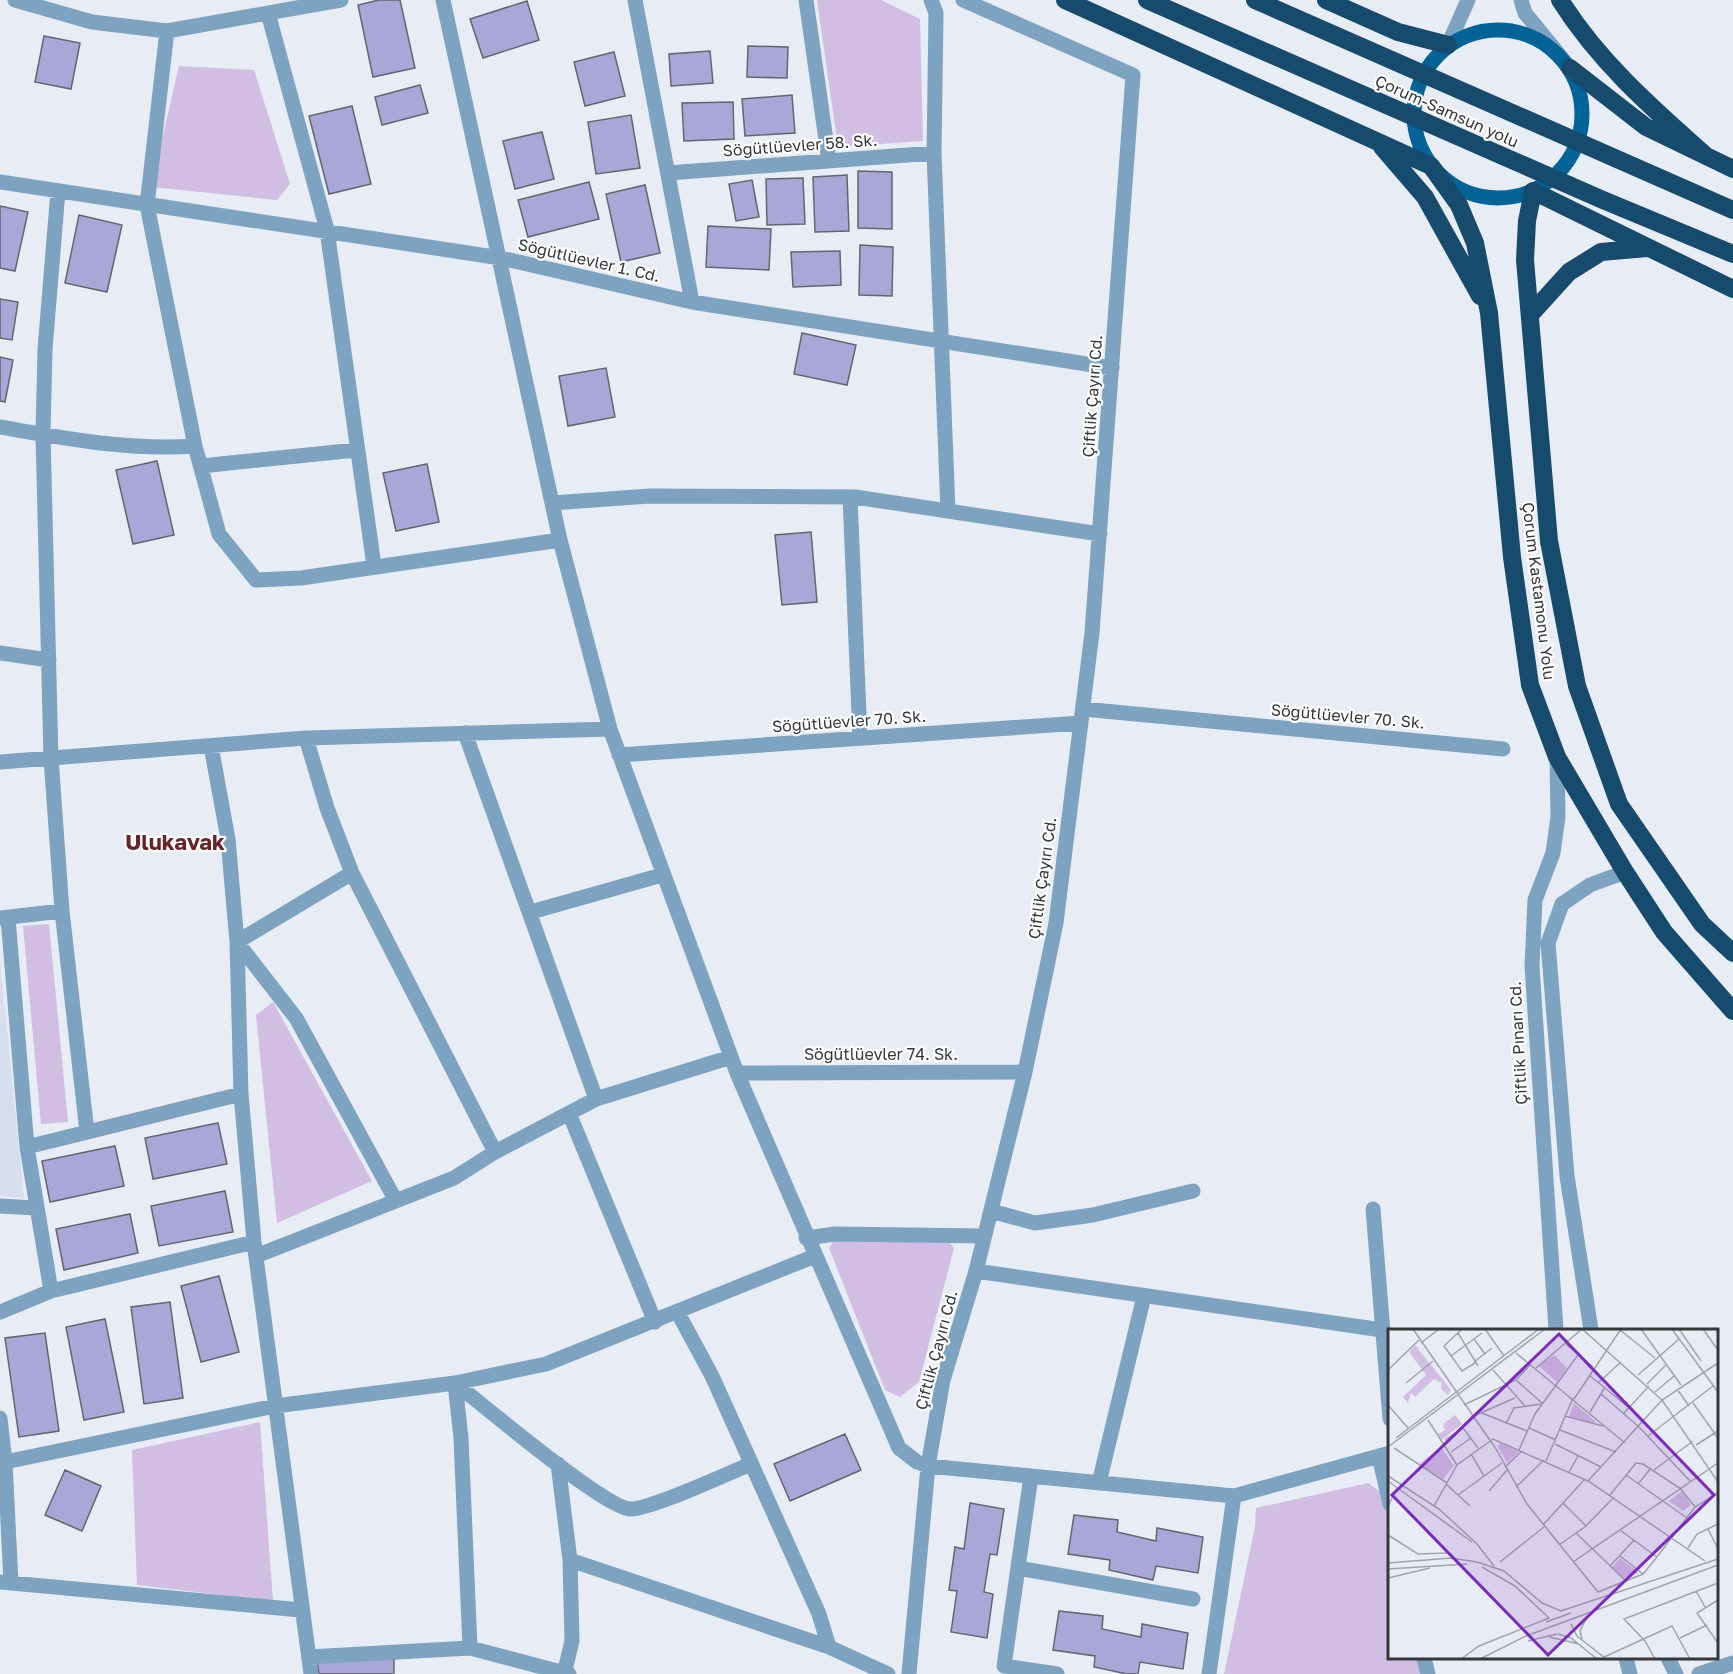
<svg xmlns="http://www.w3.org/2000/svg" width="1733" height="1674" viewBox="0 0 1733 1674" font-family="'Golos Text',sans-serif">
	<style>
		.built { fill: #d7deee }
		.green { fill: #d2bee2 }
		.building { fill: #a9a6d8; stroke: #65656d; stroke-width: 1.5 }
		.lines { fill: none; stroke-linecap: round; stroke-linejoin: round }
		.minor { stroke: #7da3c0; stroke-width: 15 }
		.major { stroke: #016396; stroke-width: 15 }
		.highway { stroke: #174b6d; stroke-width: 18 }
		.highway-bridge { stroke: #174b6d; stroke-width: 18 }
		.labels { text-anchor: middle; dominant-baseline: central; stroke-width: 4.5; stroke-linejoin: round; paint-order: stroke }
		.street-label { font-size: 16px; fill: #36373b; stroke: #fff }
		.district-label { font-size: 22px; font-weight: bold; fill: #692327; stroke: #fff }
		.inset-road { fill: none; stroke: #a1a4ab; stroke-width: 1.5 }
		.view { fill: #7b2cbf; fill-opacity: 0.15; stroke: #7b2cbf; stroke-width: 3 }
		.inset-edge { fill: none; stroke: #36373b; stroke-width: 3 }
	</style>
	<rect width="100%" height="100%" fill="#e8ecf5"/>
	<!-- built -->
	<path class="built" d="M0 959 24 1198 0 1196Z"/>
	<!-- green -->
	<path class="green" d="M817 0H881L920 19 923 141 838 147Z
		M179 66 254 70 290 184 277 200 151 187Z
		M49 924 68 1122 41 1124 23 926Z
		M273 1002 372 1181 277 1223 256 1015Z
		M945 1238 954 1248 919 1382 900 1397 885 1390 829 1248 835 1239Z
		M260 1422 273 1601 137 1585 132 1450Z
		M1368 1483 1382 1493 1390 1526V1658H1419L1423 1674H1224L1255 1527 1256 1508Z"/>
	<!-- building -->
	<path class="building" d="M379 0H400L415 68 373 77 358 5Z
		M527 1 539 40 483 58 470 19Z
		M44 36 80 43 71 89 35 82Z
		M748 46 788 47 787 78 747 77Z
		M710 51 713 83 671 86 669 54Z
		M614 52 625 96 585 106 574 62Z
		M420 85 428 113 382 125 375 97Z
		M792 95 795 133 745 136 742 99Z
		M733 102 734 139 684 141 682 103Z
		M352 106 371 184 329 194 309 116Z
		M631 115 640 168 596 174 588 122Z
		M542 132 554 179 515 189 503 141Z
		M858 171 892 172V229L858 228Z
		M847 175 849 231 815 232 813 177Z
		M803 178 805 224 767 225 766 179Z
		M752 180 759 217 736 221 729 184Z
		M589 182 599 219 528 237 518 200Z
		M645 185 660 253 621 262 606 194Z
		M0 206 28 212 15 271 0 268Z
		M79 215 122 225 107 292 65 283Z
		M708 226 771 229 769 270 706 267Z
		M860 245 893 247 892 296 859 295Z
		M840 251 841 285 793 287 791 252Z
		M0 299 18 302 12 340 0 338Z
		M802 333 856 345 847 385 794 374Z
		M0 357 13 360 5 402 0 401Z
		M606 368 615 417 568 426 559 376Z
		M157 461 174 535 133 544 116 470Z
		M427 464 439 522 396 531 383 473Z
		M811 532 817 602 782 605 775 535Z
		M218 1123 227 1164 153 1179 145 1138Z
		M115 1146 124 1186 50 1202 42 1161Z
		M225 1191 233 1232 159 1246 151 1206Z
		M130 1214 138 1253 64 1270 56 1229Z
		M219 1276 239 1352 201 1362 181 1286Z
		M170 1302 183 1398 144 1404 131 1307Z
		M105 1319 124 1412 84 1420 66 1327Z
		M45 1333 59 1431 19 1437 5 1338Z
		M845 1434 861 1470 790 1501 774 1464Z
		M65 1470 101 1486 82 1531 45 1515Z
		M970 1503 1004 1509 997 1555 990 1554 984 1592 993 1594 987 1638 951 1632 957 1591 949 1590 955 1547 964 1549Z
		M1074 1515 1118 1520 1117 1532 1156 1541 1157 1528 1203 1537 1198 1573 1156 1566 1153 1580 1109 1570 1110 1560 1068 1554Z
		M1059 1611 1103 1616 1102 1629 1141 1637 1142 1624 1188 1633 1183 1669 1140 1662 1138 1674H1127L1094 1667 1095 1656 1053 1650Z
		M394 1659V1674H319L317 1661Z"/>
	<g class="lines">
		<!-- minor -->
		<path class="minor" d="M15 0 92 22 167 31 341 0
			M443 0 560 540 610 729 737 1073 899 1448 917 1462 928 1466 1234 1496 1390 1453
			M635 0 692 302
			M806 0 829 161
			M931 0 936 13 934 153 948 511
			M1521 0 1525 13 1570 68
			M268 13 327 230 374 566
			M167 31 147 205 195 446 219 534 256 580 301 578 560 540
			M1448 45 1468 0
			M668 173 934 153
			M0 182 501 258 692 302 1112 368
			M58 191 45 349 43 434 51 758 62 911 87 1132
			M0 427C64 438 129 451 195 446
			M201 466 356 450
			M850 497 860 738
			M552 503 650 496 855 497 1100 534
			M0 653 49 660
			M1083 709 1503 749
			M465 733 596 1099
			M306 738 327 808 352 873 495 1152
			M211 746 228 839 237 942 241 1094 254 1242 311 1674
			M619 755 1081 723
			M0 762 306 738 610 729
			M531 912 662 875
			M0 918 62 911
			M8 918 27 1147 51 1291
			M237 942 296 1018 396 1201
			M237 942 352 873
			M737 1073 1025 1072
			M569 1113 655 1322
			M27 1147 241 1094
			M0 1206 36 1208
			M1373 1209 1390 1419
			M991 1211 1035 1223 1093 1215 1193 1191
			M806 1238 835 1234 983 1236
			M256 1256 454 1178 495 1152 596 1099 731 1057
			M976 1271 1382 1330
			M0 1312 51 1291 254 1242
			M678 1313 712 1376 819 1614 829 1647
			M1556 1330 1532 966 1535 900 1553 853 1558 817 1557 757
			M1591 1330 1567 1176 1548 943 1562 904 1590 885 1625 872
			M455 1383C483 1405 603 1507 630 1509 650 1510 728 1473 751 1464
			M455 1383 461 1438 470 1648
			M0 1418 5 1462 11 1583
			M1379 1456 1390 1504
			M5 1462 275 1406 455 1383 546 1364 815 1256
			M558 1464 570 1560 572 1641 564 1674
			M1031 1476 1004 1666 1057 1674
			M1099 1483 1144 1296
			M570 1560 829 1647 888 1674
			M1018 1568 1193 1599
			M0 1582 301 1610
			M309 1657 470 1648 569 1674
			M1424 1658 1428 1674
			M1626 1658 1630 1674
			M1668 1658 1676 1674
			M909 1674 928 1466 943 1380 976 1271 1025 1072 1056 923 1092 633 1133 75 963 0
			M1209 1674 1234 1496
			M1699 1674 1733 1663"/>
		<!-- major -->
		<path class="major" d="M1414 114a84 84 0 1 1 168 0a84 84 0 1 1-168 0Z"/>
		<!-- highway -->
		<path class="highway" d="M1065 0 1431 166 1459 205 1475 243 1489 313 1512 557 1530 685 1557 757 1625 872 1664 932 1733 1011
			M1326 0 1398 32 1448 45
			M1560 0C1599 62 1652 108 1706 156
			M1570 68 1646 127 1733 169
			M1382 147 1425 197 1480 296
			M1733 289 1533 191 1527 221 1525 260 1549 541 1577 686 1619 804 1702 924 1733 953
			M1530 315 1569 272 1601 252 1647 248"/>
		<!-- highway-bridge -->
		<path class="highway-bridge" d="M1147 0 1603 200 1733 254
			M1255 0 1733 210"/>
	</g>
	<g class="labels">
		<!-- street labels -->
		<g class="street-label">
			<text transform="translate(1447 111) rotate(24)">Çorum-Samsun yolu</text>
			<text transform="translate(800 145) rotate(-4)">Söğütlüevler 58. Sk.</text>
			<text transform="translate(589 260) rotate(13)">Söğütlüevler 1. Cd.</text>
			<text transform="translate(1092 396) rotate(-86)">Çiftlik Çayırı Cd.</text>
			<text transform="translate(1539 591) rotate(83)">Çorum Kastamonu Yolu</text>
			<text transform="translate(1348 716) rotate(5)">Söğütlüevler 70. Sk.</text>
			<text transform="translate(849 721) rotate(-4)">Söğütlüevler 70. Sk.</text>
			<text transform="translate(1042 878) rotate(-82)">Çiftlik Çayırı Cd.</text>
			<text transform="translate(1518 1043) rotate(-93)">Çiftlik Pınarı Cd.</text>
			<text x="881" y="1054">Söğütlüevler 74. Sk.</text>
			<text transform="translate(936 1350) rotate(-75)">Çiftlik Çayırı Cd.</text>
		</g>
		<!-- district labels -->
		<g class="district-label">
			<text x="175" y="841">Ulukavak</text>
		</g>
	</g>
	<!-- overview -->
	<g transform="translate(1388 1329)">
		<rect width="330" height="330" fill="#e8ecf5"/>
		<path d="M27 16 63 61 60 66 53 60 54 54 46 50 27 68 23 64 20 74 15 68 38 46 21 23ZM166 26 179 39 169 53 151 37ZM186 74 207 92V95L181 87ZM67 86 74 95 54 111 50 105 57 101 55 95ZM112 114 131 123 119 134 110 118ZM53 118 66 137 55 150 31 135ZM294 162 303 176 295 182 281 172ZM232 229 251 244 236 249 224 238Z" fill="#d2bee2"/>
		<path class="inset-road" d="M25 0 108 120 139 175 210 263 255 245 269 228M74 0 56 17 74 42 87 34M97 0 116 27M253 0 293 56M284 0 330 63M291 0 313 32M315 0 330 21M232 1 267 29M70 4 90 37M86 10 97 25M33 14 51 0M178 15 205 38M128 24 237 114M63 27 94 4M86 33 104 19M148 39 194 0 274 71 330 153M0 41 31 11M105 41 137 77M201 46 240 78M250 46 291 10M128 51 154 74M211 53 233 33M18 54 45 32M259 55 278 36M289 60 301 77M267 63 286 47M213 65 251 98 303 153M186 70 233 0M305 74 330 109M0 76 20 99M76 76 128 51 143 35M202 83 217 58M94 84 139 102M236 84 261 57M177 87 215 97M83 88 127 69M40 91 69 136M118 95 126 79 153 75M141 99 168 111M172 101 228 123M260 107 325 57M8 109 151 0M57 111 75 99 90 119M167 115 213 138M308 116 330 102M0 118 157 0M6 119 59 154M131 121 147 85 190 26M63 123 83 109M83 125 96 147M158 132 185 69M117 138 134 122M266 141 305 112M181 143 190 127M238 146 299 189M0 147 51 180 89 215 106 237M0 152 84 213M200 152 274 71 330 34M58 155 82 177M250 155 263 139M128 158 156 131M101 162 119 141M70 166 114 134M222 166 248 134 255 135 293 160 307 178M175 174 198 197M0 177 9 159M46 177 69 136 105 110 200 152 317 232M155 196 197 150M320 200 330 220M232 201 269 228 307 178 330 164M188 204 239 253M0 206 30 225 59 224M171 216 198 197 226 168M300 219 309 205 330 195M232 227 255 245M112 233 156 198M185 233 330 134M0 234 63 229 89 233 116 242 154 274 173 282 330 230M222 237 246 211M0 240 79 235M0 249 42 239M308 262 317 278M330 271 309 284 330 314M158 293 183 284M183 295 189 307 217 329M170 305 183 309 209 330M161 308 191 315M292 309 319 296M194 310 192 302 199 288M140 312 169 305M216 328 284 297 302 330M73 330 91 317 161 289 127 257 94 238M92 330 138 307 330 236M267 330 257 312 236 290 330 254"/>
		<path class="view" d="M171 5 326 166 160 326 4 166Z"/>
		<rect width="330" height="330" class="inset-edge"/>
	</g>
</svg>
